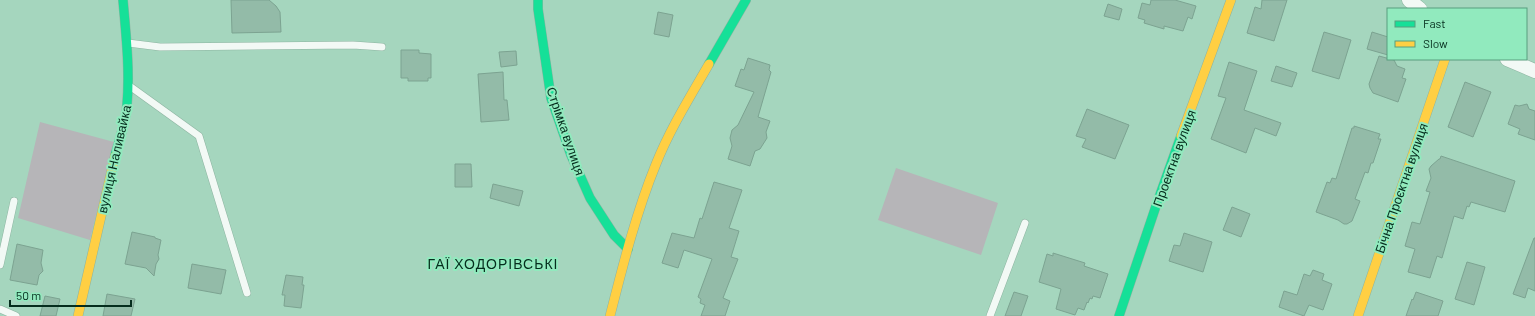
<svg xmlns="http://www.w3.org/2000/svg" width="1535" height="316" viewBox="0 0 1535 316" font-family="Barlow,sans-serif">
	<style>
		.green { fill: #b6b5b8 }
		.building { fill: #93bba8; stroke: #7ca391 }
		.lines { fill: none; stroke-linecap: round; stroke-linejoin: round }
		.lane-casing { stroke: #8db4a1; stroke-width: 8 }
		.street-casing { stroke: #8db4a1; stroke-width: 15 }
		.fast-casing { stroke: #8db4a1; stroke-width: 10 }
		.slow-casing { stroke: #8db4a1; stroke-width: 10 }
		.lane { stroke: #f2f9f5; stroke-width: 7 }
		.street { stroke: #f2f9f5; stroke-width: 14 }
		.fast { stroke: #16e098; stroke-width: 9 }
		.slow { stroke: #ffcf43; stroke-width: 9 }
		.labels { text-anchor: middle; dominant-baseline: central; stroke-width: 4; stroke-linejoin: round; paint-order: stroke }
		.street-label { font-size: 13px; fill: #052d1d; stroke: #91eabe }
		.neighbourhood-label { font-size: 14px; letter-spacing: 1px; fill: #052d1d; stroke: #91eabe }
	</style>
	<rect width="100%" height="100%" fill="#a5d6be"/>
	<!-- green -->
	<path class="green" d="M40 122 114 142 90 240 18 218Z
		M896 168 998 203 981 255 878 220Z"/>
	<!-- building -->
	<path class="building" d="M231 0H269L276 6 280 12 281 32 232 33Z
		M1151 0H1175L1196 6 1192 19 1188 17 1183 31 1164 26V29L1144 23 1145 20 1138 18 1142 3 1150 5Z
		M1262 0H1287L1274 41 1247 33 1255 7 1261 9Z
		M1108 4 1122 9 1119 20 1104 16Z
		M658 12 673 15 669 37 654 34Z
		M1324 32 1351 40 1339 79 1312 71Z
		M1372 32 1388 37V55L1367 49Z
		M401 50H419V53L431 54V78H428V81H408V78H401Z
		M516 51 517 65 501 67 499 52Z
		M1379 56 1394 60 1397 66 1405 69 1402 78 1406 79 1398 102 1373 93 1370 88 1369 84Z
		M748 58 770 65 769 70 771 72 758 117 770 121 766 132 767 138 760 149 755 151 750 166 728 159 732 146 730 138 732 130 738 125 754 92 735 86 741 69 744 70Z
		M1229 62 1257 71 1244 110 1281 123 1276 136 1255 128 1246 153 1211 139 1226 98 1218 96Z
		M1276 66 1297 73 1292 87 1271 81Z
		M503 72 504 100H507L509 120 481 122 478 74Z
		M1465 82 1491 92 1473 137 1448 127Z
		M1527 104 1529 109 1535 111V140L1518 134 1520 129 1508 124 1515 105 1519 106Z
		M1087 109 1129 125 1115 159 1082 147 1086 139 1076 136Z
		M1354 126 1380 134 1378 139H1381L1373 163H1371L1368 173 1365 172 1355 199 1360 201 1352 221 1347 224H1344L1338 220 1316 212 1327 182 1330 183 1332 178 1336 179 1352 128H1354Z
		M1441 156 1515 181 1505 212 1471 202 1469 207 1467 206 1463 219 1454 216 1442 258 1437 256 1430 278 1408 272 1415 249 1405 246 1412 222 1420 224 1430 192 1426 191 1431 178 1429 169 1431 166 1439 159H1440Z
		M455 164H471L472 187H455Z
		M714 182 742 190 729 228 739 231 731 257 738 259 723 298 730 301 725 316H701L705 305 700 303 701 299 698 297 712 259 684 250 678 268 662 263 672 233 694 238 700 218 702 219Z
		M493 184 523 191 519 206 490 198Z
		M1232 207 1250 214 1241 237 1223 230Z
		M132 232 155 237V238L161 240 158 255 159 259 156 264 154 276 146 268 125 264Z
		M1184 233 1212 242 1203 272 1169 261 1174 245 1180 246Z
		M1534 238H1535V291L1528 288 1525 298 1513 294Z
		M17 244 43 250 41 263 43 271 39 275 37 285 10 280Z
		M1053 253 1085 263 1084 266 1108 274 1100 298 1093 296 1092 299 1090 298 1088 303 1087 302 1084 310 1078 308 1075 315 1056 309 1061 289 1039 282 1047 254 1053 256Z
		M1467 262 1485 267 1474 305 1455 299Z
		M192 264 226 270 221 294 188 288Z
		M1313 270 1324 274 1322 280 1332 284 1323 310 1309 305 1304 316 1279 307 1284 291 1297 295 1304 274 1310 276Z
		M286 275 303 277 302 285H304L301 308 284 306 285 295H282Z
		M1014 292 1028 296 1021 316H1005Z
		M1416 292 1443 301 1438 316H1406L1412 299 1413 300Z
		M107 294 135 299 131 316H103Z
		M45 296 60 299 56 316H40Z"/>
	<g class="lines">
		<defs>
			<path id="lane" d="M128 43 160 47 353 45 382 47
				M131 87 199 136 247 293
				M0 265 14 201
				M0 309 16 316
				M990 316 1025 223"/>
			<path id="street" d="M1409 0 1420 9
				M1507 59 1535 71"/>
			<path id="fast" d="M538 0V9L551 98 571 155 590 198 614 235 628 249
				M709 64 746 0
				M115 156C119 140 126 122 127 105 130 70 126 35 123 0
				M1119 316 1157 203 1181 136"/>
			<path id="slow" d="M1181 136 1231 0
				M78 316 115 156
				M610 316C623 265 636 213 656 164 670 129 690 97 709 64
				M1358 316 1445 59"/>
		</defs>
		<!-- lane casing -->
		<use href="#lane" class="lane-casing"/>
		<!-- street casing -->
		<use href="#street" class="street-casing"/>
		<!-- fast casing -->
		<use href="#fast" class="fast-casing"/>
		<!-- slow casing -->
		<use href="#slow" class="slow-casing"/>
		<!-- lane -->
		<use href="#lane" class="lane"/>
		<!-- street -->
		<use href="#street" class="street"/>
		<!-- fast -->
		<use href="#fast" class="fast"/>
		<!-- slow -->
		<use href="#slow" class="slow"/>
	</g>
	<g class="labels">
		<!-- street labels -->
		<g class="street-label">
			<text transform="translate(566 131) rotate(71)">Стрімка вулиця</text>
			<text transform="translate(1174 158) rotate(-70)">Проектна вулиця</text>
			<text transform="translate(114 159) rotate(-77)">вулиця Наливайка</text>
			<text transform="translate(1401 188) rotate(-71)">Бічна Проєктна вулиця</text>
		</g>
		<!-- neighbourhood labels -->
		<g class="neighbourhood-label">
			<text x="493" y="263">ГАЇ ХОДОРІВСЬКІ</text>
		</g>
	</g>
	<!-- legend -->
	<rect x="1387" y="8" width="140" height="52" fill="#91eabe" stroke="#599e7e"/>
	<rect x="1395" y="21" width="20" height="6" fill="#16e098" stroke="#599e7e"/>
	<text x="1423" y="28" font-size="12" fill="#052d1d">Fast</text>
	<rect x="1395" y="41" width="20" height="6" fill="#ffcf43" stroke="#599e7e"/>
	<text x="1423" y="48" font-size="12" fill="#052d1d">Slow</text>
	<!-- scale -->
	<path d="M10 300v6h121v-6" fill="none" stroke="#052d1d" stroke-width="2"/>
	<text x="16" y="300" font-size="12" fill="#052d1d" stroke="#91eabe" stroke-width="3" paint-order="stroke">50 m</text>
</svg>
